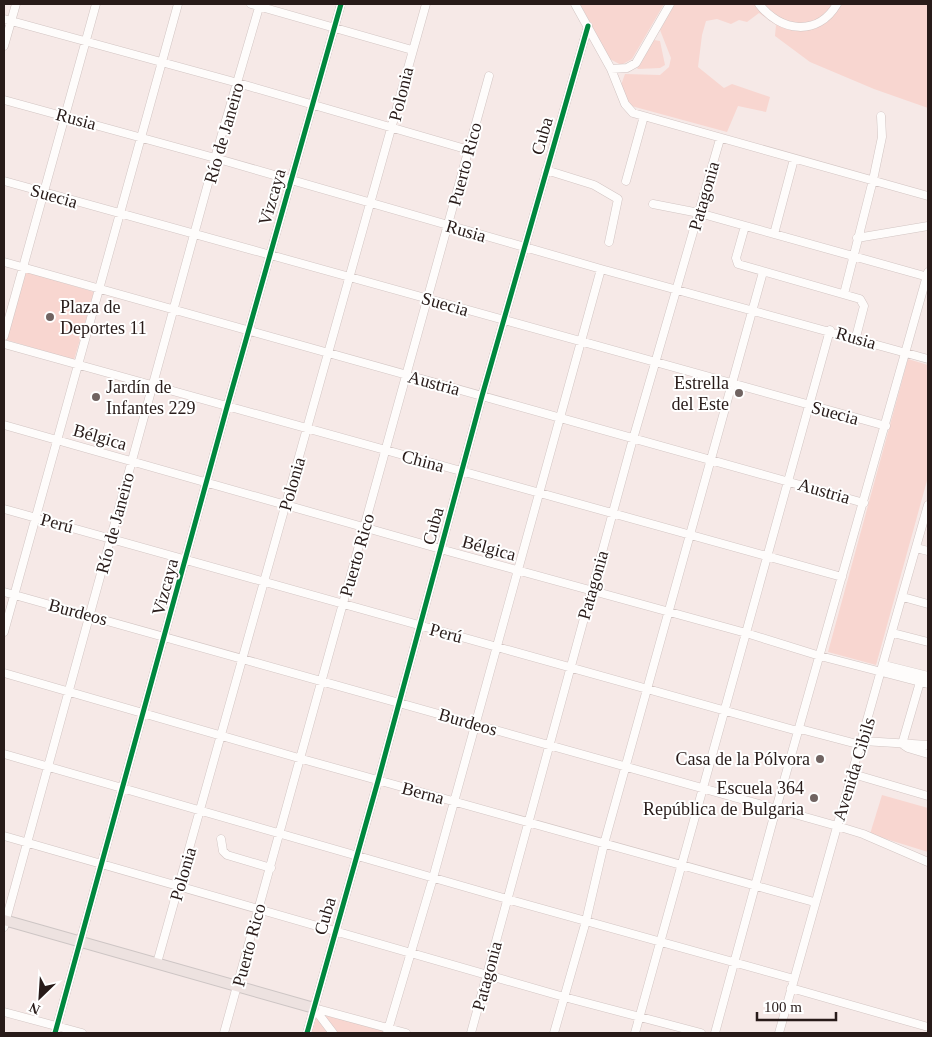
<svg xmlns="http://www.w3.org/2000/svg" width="932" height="1037" viewBox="0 0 932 1037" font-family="'Times New Roman',serif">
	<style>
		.green { fill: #f8d6d0 }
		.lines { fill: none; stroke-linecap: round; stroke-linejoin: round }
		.minor-casing { stroke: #d2c5c3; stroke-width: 9 }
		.major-casing { stroke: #cdc5c4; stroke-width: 12 }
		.minor { stroke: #fefcfb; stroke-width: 8 }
		.major { stroke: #ede2e0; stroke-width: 10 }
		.cycleway-casing { stroke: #fff; stroke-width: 8 }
		.cycleway { stroke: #00873e; stroke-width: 5 }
		.poi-dot { fill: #706361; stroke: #fff; stroke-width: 2 }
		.labels { text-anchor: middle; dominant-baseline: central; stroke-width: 4; stroke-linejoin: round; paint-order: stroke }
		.street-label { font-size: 18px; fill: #281b19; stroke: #fff }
		.poi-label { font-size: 18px; fill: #281b19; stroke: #fff; text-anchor: end }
	</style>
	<rect width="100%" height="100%" fill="#f6e9e7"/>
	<!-- green -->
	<path class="green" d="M580 4H664L632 59 621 65 610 59Z
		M675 4H756L763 12 809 29C825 25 833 18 839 4H928V108L874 89 810 62 775 36 776 25 759 13 747 22 739 20 731 24 717 19 706 21 702 35 698 67 724 88 732 84 770 97 766 112 738 106 727 132 624 104 621 85 625 74 660 75 669 67 671 58 660 30Z
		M761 4H836L821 21 798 25 777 18Z
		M654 40 660 41 665 65 660 68 638 69 637 68Z
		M27 272 94 292 74 360 7 340 24 275Z
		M908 359 928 365V477L876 665 828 652Z
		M882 795 928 808V852L870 834Z
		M324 1014 383 1030 385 1033H336Z
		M315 1017 317 1019 328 1033H308Z"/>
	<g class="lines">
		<defs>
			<path id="minor" d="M251 4 412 50
				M575 4 611 69 627 68 636 63 670 4
				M759 4C780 32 818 37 837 4
				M4 19 238 83 469 150
				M4 46 16 4
				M611 69 625 104 633 113 928 196
				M4 100 215 158 601 269 928 359
				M546 170 594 185 618 199 609 242
				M4 181 886 426
				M626 181 644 116
				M653 204 699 213 928 277
				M745 226 736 258 738 264 860 299 864 306 856 337
				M774 234 794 159
				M857 238 928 226
				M4 262 864 503
				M844 294 873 180 882 137 881 116
				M4 336 96 4
				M4 344 842 577
				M4 425 451 552 746 633 820 656 928 684
				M4 509 794 730H804L861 745
				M916 548 928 551
				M4 592 837 826 863 834 928 862
				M903 597 928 604
				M4 632 178 4
				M893 633 928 642
				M884 665 928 676
				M4 673 302 759 814 902
				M920 682 902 744 908 748 928 754
				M863 741 928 745
				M4 754 507 899 794 979
				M853 774 928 796
				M4 836 564 997 701 1033
				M221 839 223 851 227 855 271 868
				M4 927 215 158 260 4
				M157 963 426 4
				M791 988 928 1027
				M314 1008 406 1033
				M314 1008 333 1033
				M4 1012 82 1033
				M55 1033 227 407 341 4
				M224 1033 489 76
				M307 1033 378 781 482 396 588 26
				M387 1033 433 878 601 269
				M471 1033 631 446 720 139
				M554 1033 586 921 604 844 763 272
				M635 1033 830 330
				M715 1033 776 809 928 272
				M779 1033C827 857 878 681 928 505"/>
			<path id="major" d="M4 920 314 1008"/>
		</defs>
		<!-- minor casing -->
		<use href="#minor" class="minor-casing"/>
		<!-- major casing -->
		<use href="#major" class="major-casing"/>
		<!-- minor -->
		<use href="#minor" class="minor"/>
		<!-- major -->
		<use href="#major" class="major"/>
		<defs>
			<path id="cycleway" d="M55 1033 227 407 341 4
				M307 1033 378 781 482 396 588 26"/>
		</defs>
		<!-- cycleway casing -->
		<use href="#cycleway" class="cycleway-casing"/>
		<!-- cycleway -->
		<use href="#cycleway" class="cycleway"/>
	</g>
	<!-- markers -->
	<g class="poi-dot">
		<circle cx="50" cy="317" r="5"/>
		<circle cx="739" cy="393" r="5"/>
		<circle cx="96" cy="397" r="5"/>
		<circle cx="820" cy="759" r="5"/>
		<circle cx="814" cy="798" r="5"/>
	</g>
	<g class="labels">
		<!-- street labels -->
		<g class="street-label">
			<text transform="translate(401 94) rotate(-76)">Polonia</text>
			<text transform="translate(76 119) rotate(15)">Rusia</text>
			<text transform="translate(224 133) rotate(-74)">Río de Janeiro</text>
			<text transform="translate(542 136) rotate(-74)">Cuba</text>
			<text transform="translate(465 164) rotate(-75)">Puerto Rico</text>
			<text transform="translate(54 196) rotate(16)">Suecia</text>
			<text transform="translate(704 196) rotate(-74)">Patagonia</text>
			<text transform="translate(272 197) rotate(-74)">Vizcaya</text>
			<text transform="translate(466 231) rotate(16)">Rusia</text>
			<text transform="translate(445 304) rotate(16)">Suecia</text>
			<text transform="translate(856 338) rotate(16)">Rusia</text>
			<text transform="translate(434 383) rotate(15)">Austria</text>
			<text transform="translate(835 413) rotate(15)">Suecia</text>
			<text transform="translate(100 437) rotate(16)">Bélgica</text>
			<text transform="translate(423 461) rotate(15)">China</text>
			<text transform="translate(292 484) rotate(-74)">Polonia</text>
			<text transform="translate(824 491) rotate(16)">Austria</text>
			<text transform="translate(57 523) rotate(15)">Perú</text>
			<text transform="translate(115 523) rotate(-75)">Río de Janeiro</text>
			<text transform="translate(433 526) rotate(-75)">Cuba</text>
			<text transform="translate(489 548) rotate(15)">Bélgica</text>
			<text transform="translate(357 555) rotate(-74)">Puerto Rico</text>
			<text transform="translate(593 585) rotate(-74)">Patagonia</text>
			<text transform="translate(165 587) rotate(-75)">Vizcaya</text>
			<text transform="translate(78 612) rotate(15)">Burdeos</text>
			<text transform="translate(446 633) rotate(15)">Perú</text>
			<text transform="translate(468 722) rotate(16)">Burdeos</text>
			<text transform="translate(854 769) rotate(-73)">Avenida Cibils</text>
			<text transform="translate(423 793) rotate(15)">Berna</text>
			<text transform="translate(183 874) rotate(-74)">Polonia</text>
			<text transform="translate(325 916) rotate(-74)">Cuba</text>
			<text transform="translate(249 945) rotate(-75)">Puerto Rico</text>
			<text transform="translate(487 976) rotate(-75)">Patagonia</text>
		</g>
		<!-- poi labels -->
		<g class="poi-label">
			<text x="60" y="307" text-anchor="start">Plaza de<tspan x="60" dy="21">Deportes 11</tspan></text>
			<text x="729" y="383">Estrella<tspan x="729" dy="21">del Este</tspan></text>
			<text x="106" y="387" text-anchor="start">Jardín de<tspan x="106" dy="21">Infantes 229</tspan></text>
			<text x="810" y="759">Casa de la Pólvora</text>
			<text x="804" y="788">Escuela 364<tspan x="804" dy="21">República de Bulgaria</tspan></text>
		</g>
	</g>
	<!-- border -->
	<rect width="932" height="1037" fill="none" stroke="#281b19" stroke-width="10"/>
	<!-- north arrow -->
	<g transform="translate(40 997) rotate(205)" stroke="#ffffff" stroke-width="4" paint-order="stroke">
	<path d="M0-4L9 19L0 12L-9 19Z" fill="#281b19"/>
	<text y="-8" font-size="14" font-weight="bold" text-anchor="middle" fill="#281b19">N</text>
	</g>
	<!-- scale -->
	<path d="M757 1012v8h79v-8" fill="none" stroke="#281b19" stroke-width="2.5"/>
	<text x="764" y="1012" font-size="15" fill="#281b19" stroke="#ffffff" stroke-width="4" paint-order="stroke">100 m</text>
</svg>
